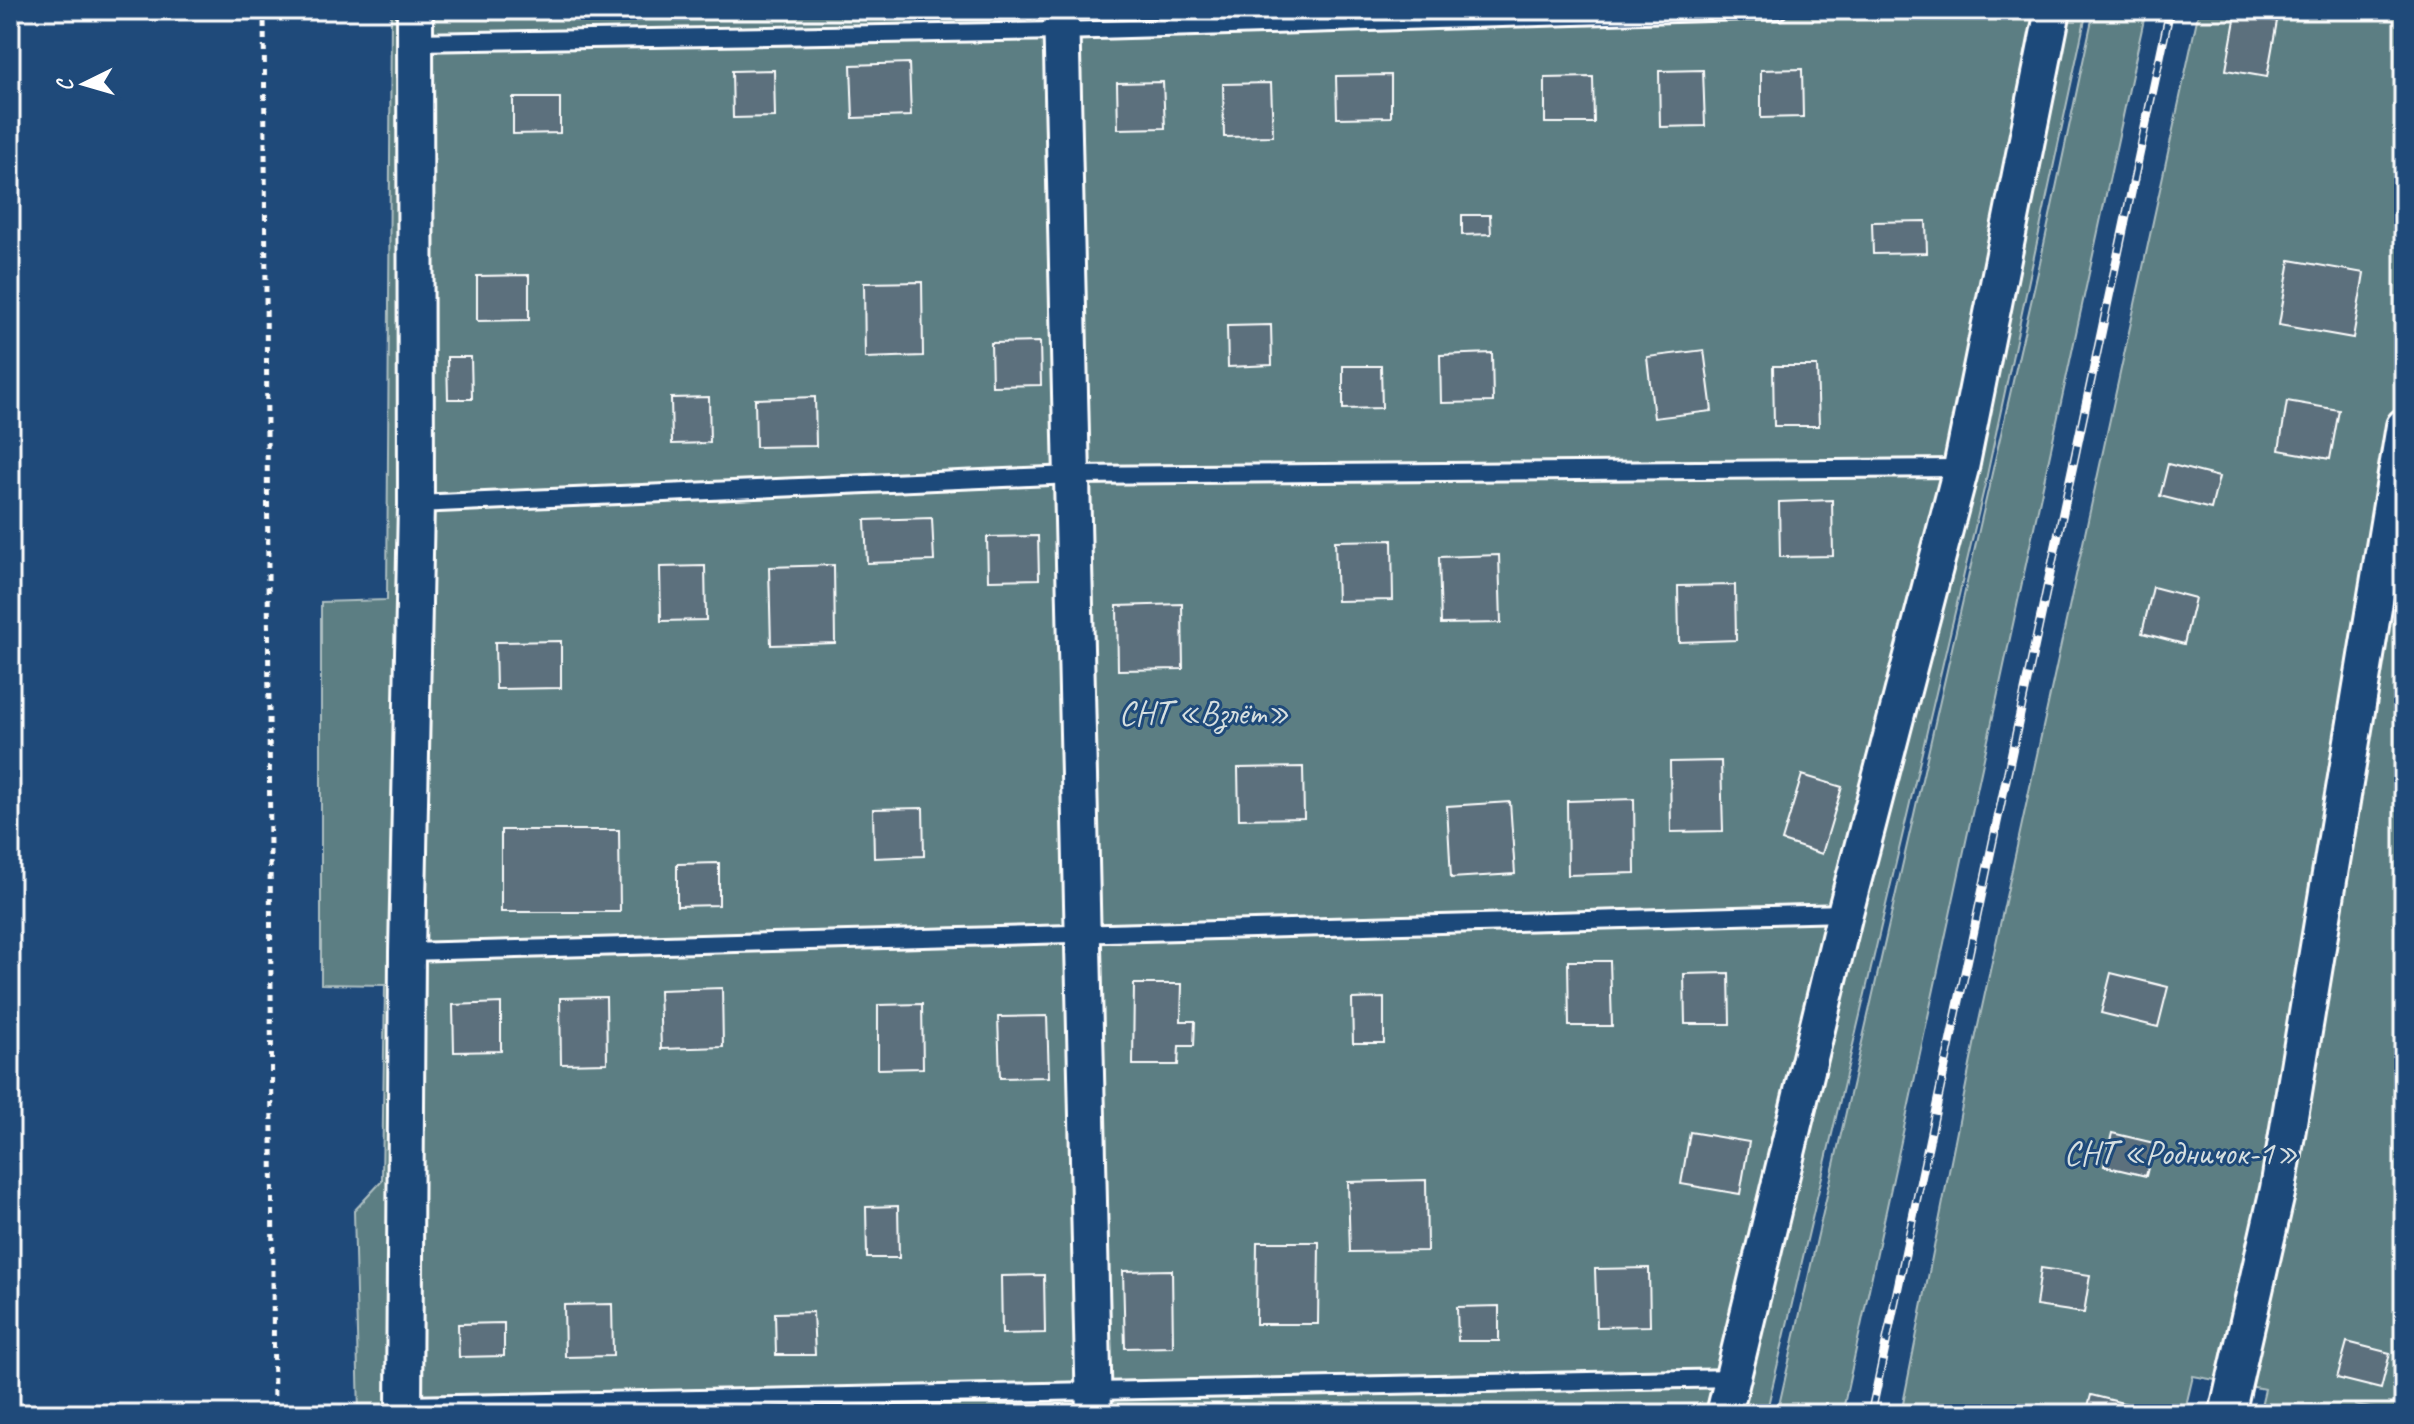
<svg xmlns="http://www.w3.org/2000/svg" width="2414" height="1424" viewBox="0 0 2414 1424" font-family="Caveat,sans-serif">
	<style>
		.green { fill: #5b7e83; stroke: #adbec1; stroke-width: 2 }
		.building { fill: #5c6f7d; stroke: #fff; stroke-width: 2 }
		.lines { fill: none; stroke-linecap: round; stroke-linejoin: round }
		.service-casing { stroke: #fff; stroke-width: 22 }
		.minor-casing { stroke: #fff; stroke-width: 40 }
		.path { stroke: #fff; stroke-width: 5; stroke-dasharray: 6 6; stroke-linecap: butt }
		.service { stroke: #1f4a7a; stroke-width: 16 }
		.minor { stroke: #1f4a7a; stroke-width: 34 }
		.rail-casing { stroke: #fff; stroke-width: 9 }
		.rail { stroke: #1f4a7a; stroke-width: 6; stroke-dasharray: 18; stroke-linecap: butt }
		.labels { text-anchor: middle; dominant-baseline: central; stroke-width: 6; stroke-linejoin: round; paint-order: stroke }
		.park-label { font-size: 34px; fill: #d6dfe0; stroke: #1f4a7a }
	</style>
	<rect width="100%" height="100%" fill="#1f4a7a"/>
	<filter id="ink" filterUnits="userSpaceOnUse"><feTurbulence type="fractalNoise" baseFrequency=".0125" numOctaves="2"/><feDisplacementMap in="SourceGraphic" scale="16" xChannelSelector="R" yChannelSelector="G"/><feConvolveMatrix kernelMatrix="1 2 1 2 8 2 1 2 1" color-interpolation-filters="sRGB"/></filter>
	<g filter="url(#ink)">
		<!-- green -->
		<path class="green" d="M391 10H2087L1984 489 1766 1414H359L354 1211 382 1181 385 985 321 984V602L387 600Z
			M2094 10H2146L1842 1414H1777L2040 263Z
			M2199 10H2404V1414L2354 1405 2384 1414H2259L2265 1389 2193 1376 2184 1414H1901L1976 1035Z"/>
		<!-- building -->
		<path class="building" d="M2236 14 2277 21 2267 77 2226 70Z
			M909 63 911 116 853 118 851 65Z
			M1802 69 1803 117 1761 118V70Z
			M774 70 775 117 733 118 732 71Z
			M1703 70 1705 126 1660 127 1659 71Z
			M1391 75V117L1337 118 1336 76Z
			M1593 77 1594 123H1545V78Z
			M1163 82 1165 128 1118 129 1117 83Z
			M1271 83 1273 136 1224 137 1223 84Z
			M513 98H560V133L513 134Z
			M1462 215H1490L1491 234 1462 235Z
			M1926 221 1927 253 1873 254 1872 222Z
			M2290 260 2364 273 2353 338 2279 325Z
			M529 275V320L477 321V276Z
			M922 282 923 356 865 358 864 283Z
			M1271 325 1272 365 1228 367 1227 326Z
			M1040 342 1041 385 992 386 991 343Z
			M1704 350 1712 411 1654 418 1647 357Z
			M1492 353 1493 402 1441 403 1440 355Z
			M447 357H471L472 399H448Z
			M1343 366H1381L1382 408 1343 409Z
			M1773 366H1817L1819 426H1774Z
			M709 397 710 443 672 444 671 398Z
			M815 397 816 446 756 447 755 399Z
			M2287 401 2339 410 2330 459 2279 450Z
			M2168 464 2219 477 2211 509 2160 496Z
			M1832 500 1833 556 1780 557 1779 502Z
			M932 518 934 561 867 563 865 520Z
			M1038 536 1039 579 988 580 987 537Z
			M1392 540 1393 600 1337 601 1335 541Z
			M1499 555 1501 623 1441 624 1439 557Z
			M834 565 835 643 771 645 769 567Z
			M705 566 706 620 661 621 660 567Z
			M1735 585 1736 640 1679 642 1678 586Z
			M2153 587 2195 598 2184 644 2142 633Z
			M1182 604 1183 669 1118 670 1117 606Z
			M561 641V688L496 689 495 642Z
			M1721 761 1723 831 1671 832 1670 762Z
			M1303 767 1304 818 1239 819 1238 768Z
			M1802 775 1842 787 1822 854 1782 841Z
			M1634 799 1635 873 1568 875 1567 801Z
			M1510 802 1515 874 1451 878 1447 806Z
			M923 808 924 856 874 858 873 809Z
			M501 830H619L620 912H501Z
			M719 863V905L677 906V864Z
			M1568 961H1610L1612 1026H1569Z
			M1729 973 1730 1024H1685L1684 974Z
			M2111 973 2168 987 2158 1027 2101 1013Z
			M1134 984H1182L1181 1021H1195L1194 1046H1179L1178 1065H1133Z
			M722 988 723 1047 661 1049 659 990Z
			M606 997 607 1063 561 1064 560 998Z
			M1384 998V1043H1353L1352 999Z
			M501 1003V1051L454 1052 453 1005Z
			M922 1004 923 1068 878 1069V1005Z
			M1047 1016 1049 1077 1000 1078 998 1017Z
			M1690 1132 1749 1142 1740 1194 1681 1184Z
			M2112 1133 2154 1143 2146 1176 2104 1166Z
			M1426 1180 1427 1251 1350 1252 1348 1182Z
			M898 1206 899 1258H867L866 1207Z
			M1257 1242H1319L1318 1324H1256Z
			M1649 1268 1650 1326 1597 1327 1595 1269Z
			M2041 1268 2090 1275 2084 1313 2036 1306Z
			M1172 1270 1173 1347 1125 1348 1123 1271Z
			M1044 1275 1045 1333 1002 1334 1001 1276Z
			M612 1304 613 1356 565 1357 564 1305Z
			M1499 1306V1341H1458L1457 1307Z
			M813 1312 815 1355H776L775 1313Z
			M504 1323V1356L459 1357 458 1324Z
			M2347 1342 2390 1353 2381 1389 2337 1378Z
			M2091 1395 2135 1406 2133 1414H2086Z"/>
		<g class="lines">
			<defs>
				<path id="service" d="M414 42 1061 31 1778 10
					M416 504 1072 475 1961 468
					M407 952 1845 913
					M404 1405 1734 1378"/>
				<path id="minor" d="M1061 10 1094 1414
					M404 1414 407 952 416 504 415 10
					M1724 1414 1845 913 1961 468 2053 10
					M2227 1414 2278 1189 2404 426"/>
			</defs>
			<!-- service casing -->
			<use href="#service" class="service-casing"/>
			<!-- minor casing -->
			<use href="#minor" class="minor-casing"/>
			<!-- path -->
			<path class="path" d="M264 10 274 1414"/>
			<!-- service -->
			<use href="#service" class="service"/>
			<!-- minor -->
			<use href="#minor" class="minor"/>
			<defs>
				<path id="rail" d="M1871 1414 2170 10"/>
			</defs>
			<!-- rail casing -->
			<use href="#rail" class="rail-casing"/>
			<!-- rail -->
			<use href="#rail" class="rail"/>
		</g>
	</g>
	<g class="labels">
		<!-- park labels -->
		<g class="park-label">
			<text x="1204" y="712">СНТ «Взлёт»</text>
			<text x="2181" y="1152">СНТ «Родничок-1»</text>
		</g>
	</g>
	<!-- margin -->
	<rect width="2414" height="1424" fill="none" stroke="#1f4a7a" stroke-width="40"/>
	<rect x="20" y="20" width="2374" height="1384" fill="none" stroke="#fff" stroke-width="3" filter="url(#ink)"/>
	<!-- north arrow -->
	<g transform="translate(84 84) rotate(265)" stroke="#1f4a7a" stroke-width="6" paint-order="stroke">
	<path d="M0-6L14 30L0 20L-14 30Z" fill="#ffffff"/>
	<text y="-12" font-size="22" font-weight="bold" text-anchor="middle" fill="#ffffff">С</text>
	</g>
</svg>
